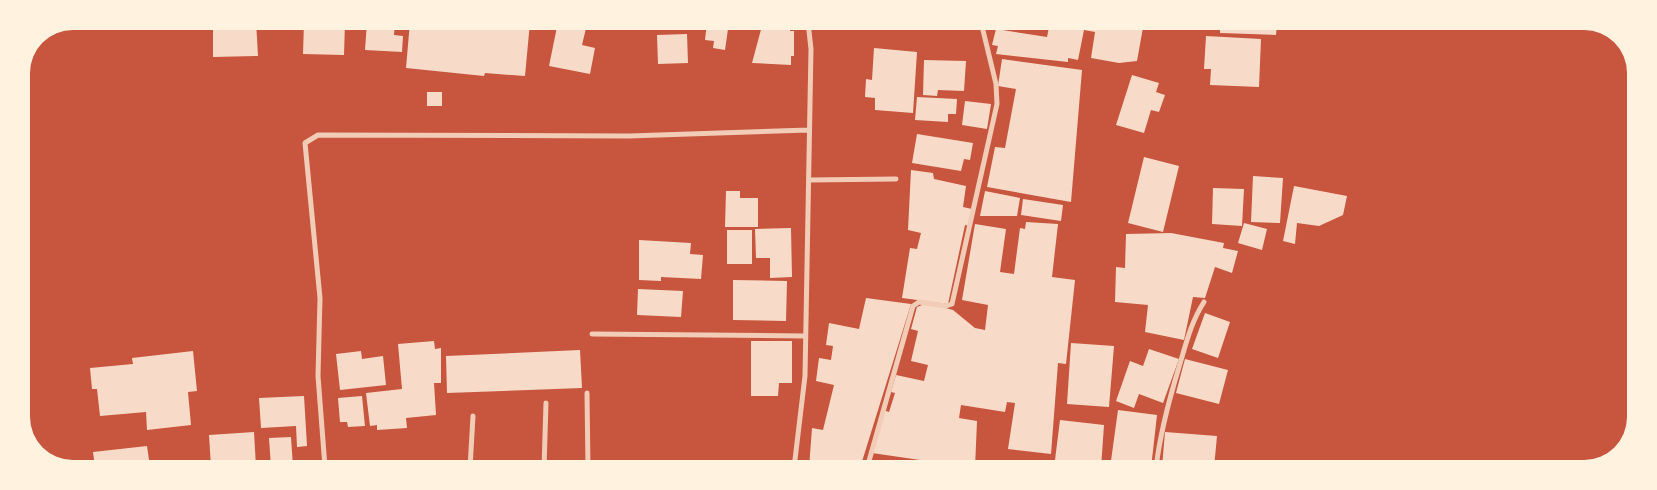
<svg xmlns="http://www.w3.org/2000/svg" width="1657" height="490" viewBox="0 0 1657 490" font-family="'Varela Round',sans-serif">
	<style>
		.building { fill: #f7dbc8 }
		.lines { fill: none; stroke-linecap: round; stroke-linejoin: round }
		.minor { stroke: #f1ccb7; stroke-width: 5 }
	</style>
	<rect width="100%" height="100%" fill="#c8553d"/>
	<!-- building -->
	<path class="building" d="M213 21H256L258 56 213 57Z
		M304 22H345L344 55 303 54Z
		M367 22H395L394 35 403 36 402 52 365 50Z
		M410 22H530L525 76 485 73 484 76 406 68Z
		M558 22 587 24 582 45 595 48 590 74 549 66Z
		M707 22H729L725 50 713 48 714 41 705 40Z
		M763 22H790V31H794V56H791V65L752 63Z
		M994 22H1028L1027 29Z
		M1050 22H1144L1137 61 1119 63 1091 58 1095 32 1084 30 1078 60 1068 58V62L996 54 998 46 992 45 996 29 1047 37Z
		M1220 23H1277L1276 35 1220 33Z
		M687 34 688 63 658 64 657 35Z
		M1206 36 1261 39 1259 87 1210 85 1211 69H1204Z
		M874 48 917 52 913 113 875 110V98L865 97 866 79 872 80Z
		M1002 59 1082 70 1071 202 987 187 995 147 1005 148 1016 89 998 86Z
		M924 60 966 61 964 91 938 90 937 96 923 95Z
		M1132 75 1159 83 1156 92 1165 95 1159 112 1151 110 1144 133 1116 125Z
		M427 92H442V106H427Z
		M917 97 957 99 956 114H948V122L915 120Z
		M965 101 991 104 987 129 962 125Z
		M917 134 973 143 970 160 964 159 961 171 912 163Z
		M1144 157 1179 166 1163 232 1128 223Z
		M911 170 933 173 934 179 966 186 963 207 972 209 969 226 965 225 948 304 902 298 910 248 917 249 921 233 908 230Z
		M1253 176 1283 178 1280 223 1251 222Z
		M1294 186 1347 196 1343 215 1319 226 1297 223 1295 244 1283 241Z
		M1213 188 1244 189 1242 226 1212 224Z
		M726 191H740V198H758V227H725Z
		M985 191 1020 198 1017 216H980Z
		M1023 199 1063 205 1061 221 1021 215Z
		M1026 222 1058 224 1052 277 1075 280 1066 364 1058 363 1051 454 1008 449 1015 403 1007 402 1005 412 961 405 959 418 977 421 975 468 872 453 883 410 889 412 895 393 891 392 896 375 924 381 928 365 911 361 918 331 911 329 917 307 927 303 953 310 975 328 985 330 988 305 962 300 975 224 1006 229 1000 272 1014 274 1020 228 1025 229Z
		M1244 223 1267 229 1262 250 1238 243Z
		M791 228 792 277 770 278V258H756L755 229Z
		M727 230H752V264H727Z
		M1171 233 1224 243 1223 248 1238 251 1232 273 1215 267 1205 298 1193 297 1184 340 1145 332 1148 305 1115 302 1116 267 1125 268 1126 234Z
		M639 240 691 243 690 254 703 255 701 279 661 277V281L639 280Z
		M733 280 787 281 786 321 733 320Z
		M638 289 683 291 681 317 637 315Z
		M866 298 911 304 860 468H809L812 428 823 430 834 385 816 381 819 358 831 360 833 346 826 345 829 323 859 329Z
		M1205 313 1230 322 1218 358 1192 349Z
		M434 341 435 349 441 348V383H434L436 415 406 418 407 428 377 430V425L370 426 366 393 402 389 398 344Z
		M751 341H792V383H779L778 396H751Z
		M1071 343 1114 346 1109 407 1067 404Z
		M1149 349 1179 359 1163 403 1139 394 1134 408 1116 401 1130 361 1143 366Z
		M580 350 582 388 447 393 446 356Z
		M193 351 197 391 188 392 191 425 147 430 146 412 100 416 97 389H92L90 368 133 364 132 358Z
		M361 351 362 359 383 356 386 385 340 390 336 354Z
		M1185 359 1228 370 1219 404 1176 393Z
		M304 396 307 446 297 447 296 426 261 428 259 398Z
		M362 396 365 426 348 427 347 422H340L338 398Z
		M1118 410 1157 415 1151 468H1110Z
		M1060 420 1104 425 1101 468H1054Z
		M254 432 256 467H211L209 435Z
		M1165 432 1217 436 1214 468 1162 467Z
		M291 437 293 467H271L269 438Z
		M147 446 150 467H95L93 452Z"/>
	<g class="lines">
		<!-- minor -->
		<path class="minor" d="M809 180 896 179
			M592 334 805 336
			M587 393 588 468
			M325 467 318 376 320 298 305 143 318 135 629 136 809 130
			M470 468 473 416
			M544 468 546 403
			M794 468 805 376 811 49 808 22
			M867 468 913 306 919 302 946 306 952 304 997 104 996 84 981 22
			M1156 468C1160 433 1169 400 1179 367 1186 344 1191 322 1204 302"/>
	</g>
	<!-- crop -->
	<path d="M0 0H1657V490H0ZM73 30H1584A43 43 0 0 1 1627 73V417A43 43 0 0 1 1584 460H73A43 43 0 0 1 30 417V73A43 43 0 0 1 73 30Z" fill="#fff3e0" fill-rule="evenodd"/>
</svg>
